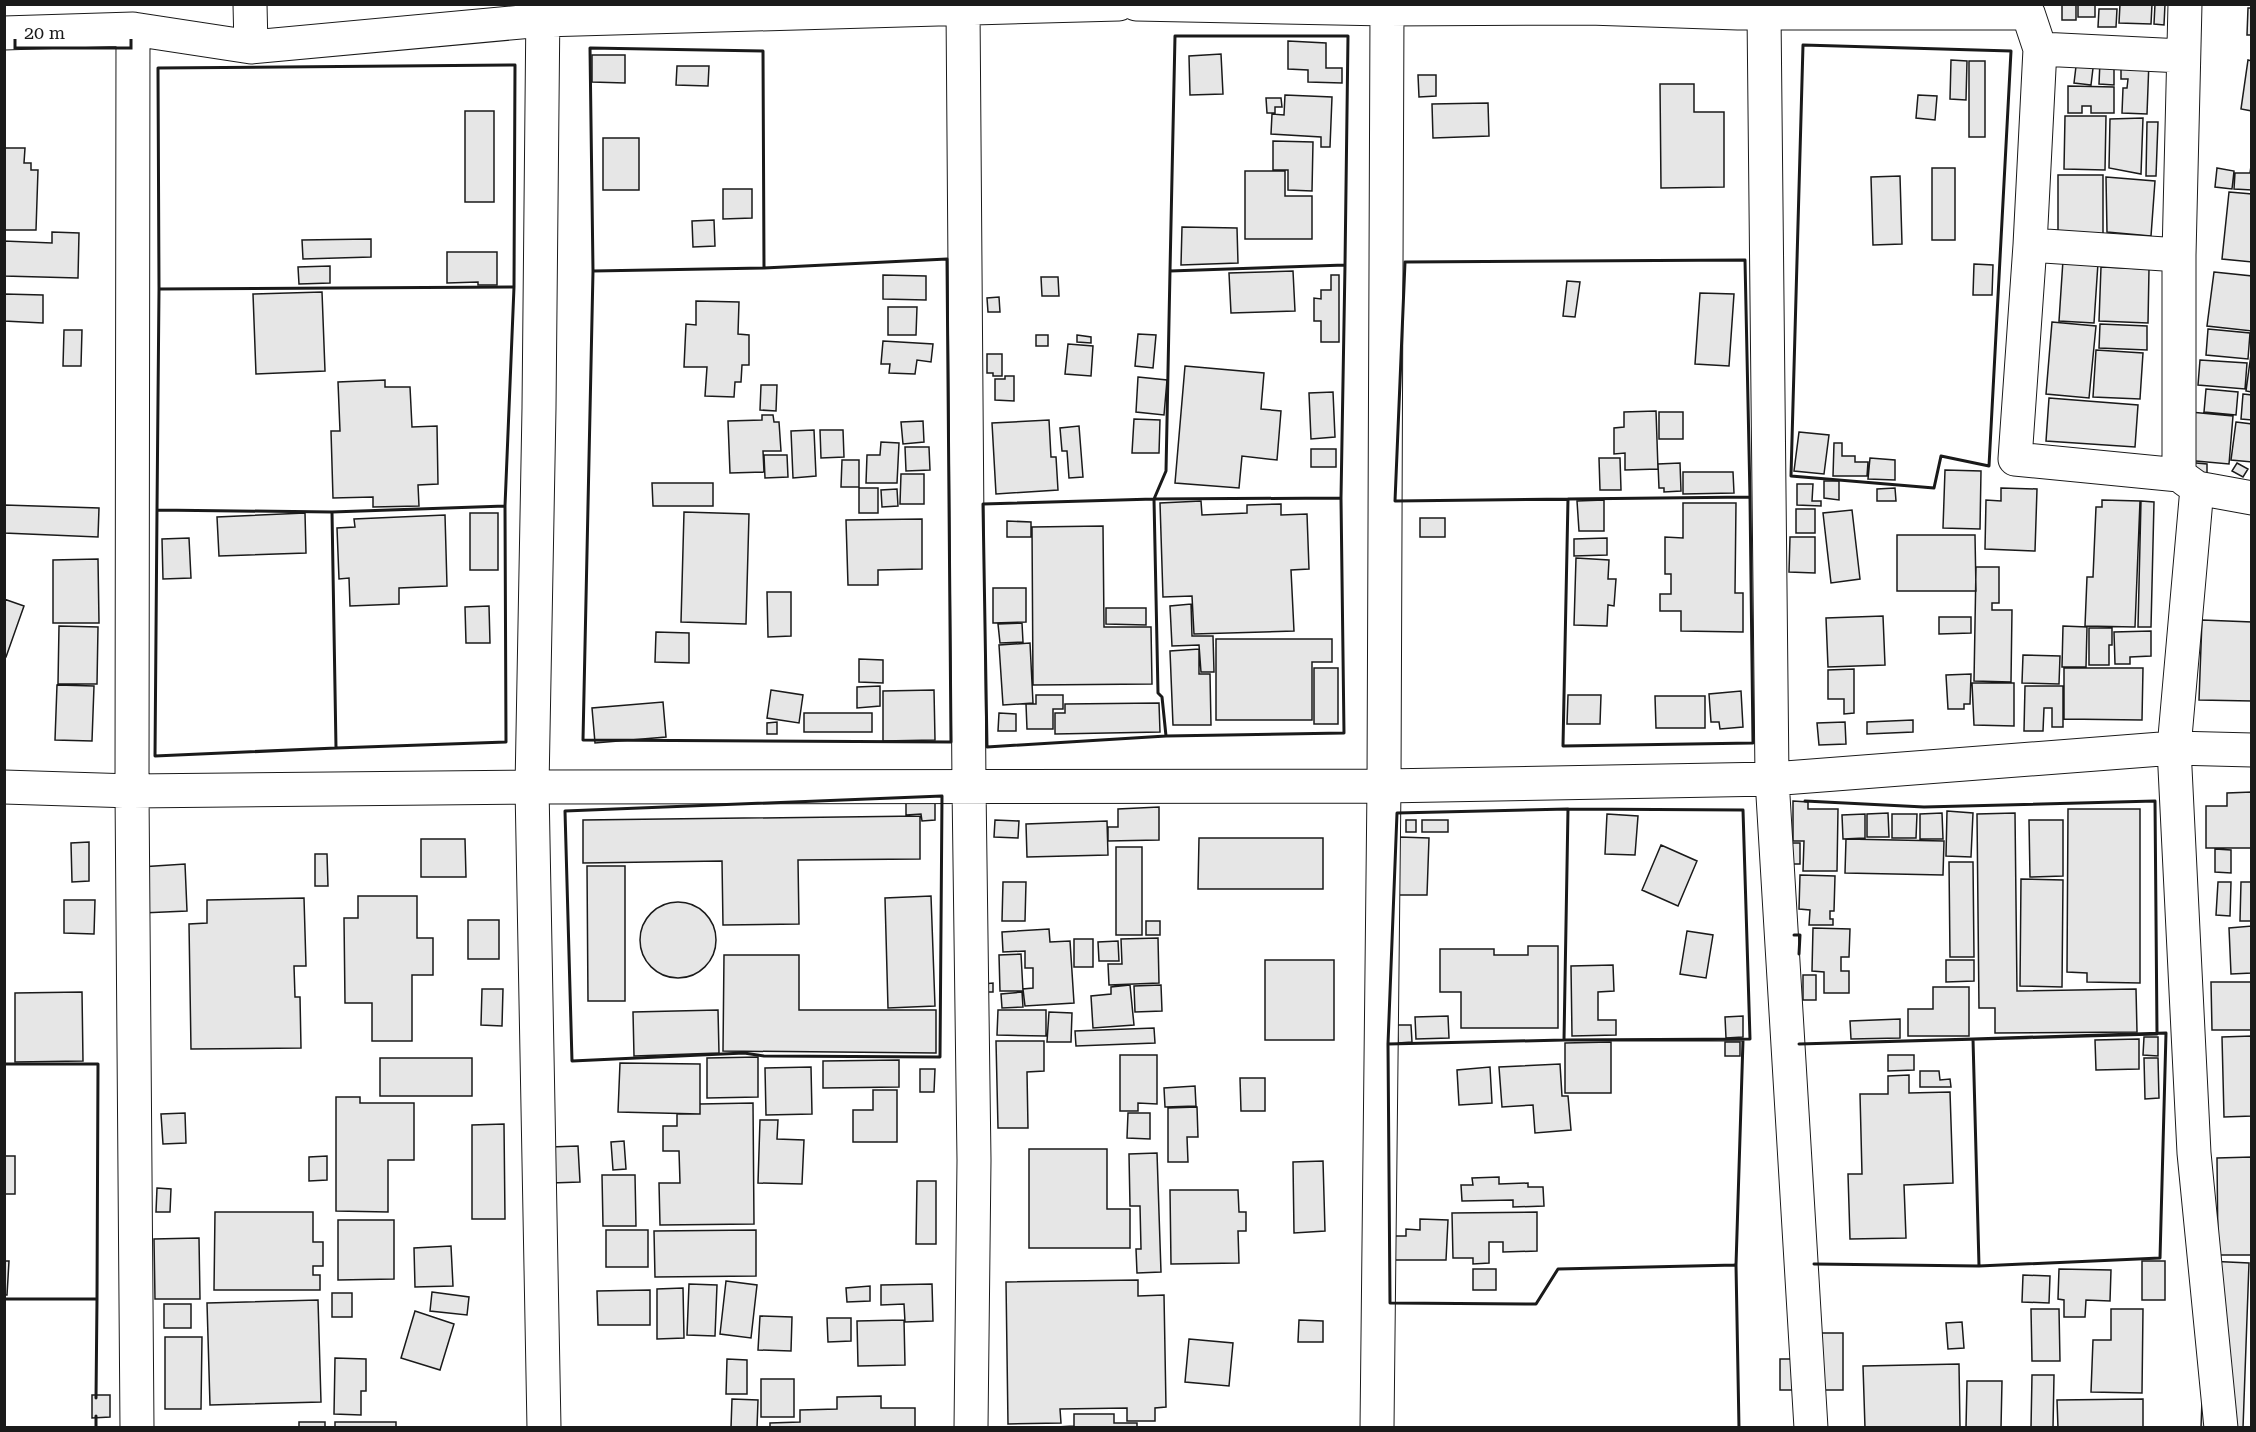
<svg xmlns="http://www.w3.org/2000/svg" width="2256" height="1432" viewBox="0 0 2256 1432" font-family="'Roboto Serif',serif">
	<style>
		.building { fill: #e6e6e6; stroke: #1a1a1a; stroke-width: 1.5 }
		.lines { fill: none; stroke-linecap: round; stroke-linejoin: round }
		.minor-casing { stroke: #1a1a1a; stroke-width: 35 }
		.minor { stroke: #fff; stroke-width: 33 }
		.wall { stroke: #1a1a1a; stroke-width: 3 }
	</style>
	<rect width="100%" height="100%" fill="#fff"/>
	<!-- building -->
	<path class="building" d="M2062 4H2076V20H2062Z
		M2078 4H2095V17H2078Z
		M2120 4H2152L2151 24 2119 23Z
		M2155 4H2165L2164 25 2154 24Z
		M2248 8H2252V35H2247Z
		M2099 9H2117L2116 27H2098Z
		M1288 41 1326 43V68H1342V83L1308 82V70L1288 69Z
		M1221 54 1223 94 1190 95 1189 56Z
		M592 55H625V83L592 82Z
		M2077 58 2094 60 2091 85 2074 83Z
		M1951 60 1967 61 1966 100 1950 99Z
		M2121 60 2149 61 2147 114 2122 113 2123 88H2127L2128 79H2121Z
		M2248 60 2252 61V111L2241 109Z
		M1969 61H1985V137H1969Z
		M2100 61H2114V85L2099 84Z
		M677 66H709L708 86 676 85Z
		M1418 75H1436V96L1419 97Z
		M1660 84H1694V112H1724V187L1661 188Z
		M2068 86 2114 87V113H2091V106H2082V113H2068Z
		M1285 95 1332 97 1330 147H1321V137L1271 134 1272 114 1284 115Z
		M1918 95 1937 96 1935 120 1916 118Z
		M1266 98H1281L1282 107H1275V113H1267Z
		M1488 103 1489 136 1433 138 1432 104Z
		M465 111H494V202H465Z
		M2065 116H2106L2105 170 2064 169Z
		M2143 118 2141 174 2109 168 2110 119Z
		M2147 122H2158L2156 176H2146Z
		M603 138H639V190H603Z
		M1273 141 1313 142 1312 191 1288 190V170H1273Z
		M4 148H25L24 163H31V170H38L36 230H4Z
		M2252 159V190L2234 189 2235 173H2250Z
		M1932 168H1955V240H1932Z
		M2217 168 2234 171 2232 189 2215 187Z
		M1245 171H1285V196H1312V239H1245Z
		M2058 175H2103V234H2058Z
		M1900 176 1902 244 1873 245 1871 177Z
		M2106 177 2155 181 2151 236 2107 232Z
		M723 189H752V218L723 219Z
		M2229 192 2252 194V262L2222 259Z
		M714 220 715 246 693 247 692 221Z
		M1182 227 1237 228 1238 263 1181 265Z
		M52 232 79 233 78 278 4 276V241L52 243Z
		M371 239V257L303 259 302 240Z
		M447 252H497V285H478V282L447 283Z
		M2063 260 2098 263 2094 323 2059 321Z
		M1974 264 1993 265 1992 295H1973Z
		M330 266V283L299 284 298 267Z
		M2101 267 2149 269 2148 323 2099 321Z
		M1293 271 1295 311 1231 313 1229 273Z
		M2214 272 2252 276V331L2207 326Z
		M883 275 926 276V300L883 299Z
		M1331 275H1339V342H1321V321H1314V298L1321 299V290H1331Z
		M1041 277H1058L1059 296H1042Z
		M1567 281 1580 282 1575 317 1563 316Z
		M322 292 325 371 256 374 253 294Z
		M1700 293 1734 294 1729 366 1695 364Z
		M4 294 43 295V323L4 321Z
		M999 297 1000 312H988L987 298Z
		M696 301 739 302 738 334 749 335V365H742L741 382H735L734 397 705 396 707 367H684L686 324 696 325Z
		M888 307H917L916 335H888Z
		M2052 322 2096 326 2089 398 2046 394Z
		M2100 324 2147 326V350L2099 348Z
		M2208 329 2250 333 2248 359 2206 355Z
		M64 330H82L81 366H63Z
		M1138 334 1156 335 1153 368 1135 366Z
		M1036 335H1048V346H1036Z
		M1077 335 1091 337V343L1077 342Z
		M883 341 933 344 931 362 917 360 915 374 889 373 890 364H881Z
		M1068 344 1093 346 1091 376 1065 374Z
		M2252 347V392L2246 391Z
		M2096 350 2143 353 2140 399 2093 397Z
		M987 354H1002V376H993V373H987Z
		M2200 360 2247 363 2245 389 2198 385Z
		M1185 366 1264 373 1261 409 1281 411 1277 460 1242 456 1239 488 1175 483Z
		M1005 376H1014V401L995 400V379H1005Z
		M1138 377 1167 380 1164 415 1136 412Z
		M385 380V387H410L412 427 437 426 438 484 418 485 419 506 373 507V497L333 498 331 431H340L338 382Z
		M761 385H777L776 411 760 410Z
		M2206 389 2238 392 2236 415 2204 412Z
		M1333 392 1335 437 1311 439 1309 393Z
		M2243 394 2252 395V420L2241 419Z
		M2049 398 2138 405 2135 447 2046 441Z
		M1656 411 1658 469 1625 470V453L1614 454V428L1624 427V412Z
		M1659 412H1683V439H1659Z
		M2190 412 2233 416 2229 464 2185 460Z
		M762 415H773L774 422H779L781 451H763L764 472 730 473 728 421 762 420Z
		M1134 419 1160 420 1159 453H1132Z
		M1049 420 1051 457H1056L1058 490 996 494 992 423Z
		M923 421 924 442 903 444 901 422Z
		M2236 422 2252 424V462L2231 460Z
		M1079 426 1083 477 1069 478 1067 451H1062L1060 428Z
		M814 430 816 476 793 478 791 431Z
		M820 430H843L844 457 821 458Z
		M1799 432 1829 435 1824 474 1794 471Z
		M881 442 899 443 897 483H866L867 455H880Z
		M1834 443H1842V456H1855V462H1868L1867 476H1833Z
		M905 447H929L930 470 906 471Z
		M1311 449H1336V467H1311Z
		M764 455H787L788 477 765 478Z
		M1599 458H1620L1621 490H1600Z
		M1870 458 1895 460V480L1868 479Z
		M842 460H859V487H841Z
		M2185 462 2207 464V475Z
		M1680 463 1681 491 1664 492V488H1659L1658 464Z
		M2237 463 2248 469 2243 477 2232 471Z
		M1945 470 1981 471 1980 529 1943 528Z
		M1683 472H1733L1734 493 1683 494Z
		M901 474H924V504H900Z
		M1824 481H1839V500L1824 498Z
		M652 483H713V506H653Z
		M1797 484H1813L1812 501H1821V506L1797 505Z
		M859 488H878V513H859Z
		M1895 488 1896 501H1877V489Z
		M2001 488 2037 489 2035 551 1985 549 1986 500 2001 501Z
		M897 489 898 506 882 507 881 490Z
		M1604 500V531H1579L1577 501Z
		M2102 500 2140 501 2135 627 2085 626 2087 577H2093L2096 507H2102Z
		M1201 501 1202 515 1247 513V505L1281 504V515L1307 514 1309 569 1291 570 1294 631 1194 634 1192 596 1163 597 1160 503Z
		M2141 501 2154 502 2151 627H2138Z
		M1683 503H1736L1735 593H1743V632L1681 631V611H1660V594H1671V574H1665V537L1683 538Z
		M4 505 99 508 98 537 4 533Z
		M1796 509H1815V533H1796Z
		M1852 510 1860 579 1831 583 1823 513Z
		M684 512 749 514 746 624 681 622Z
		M305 513 306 553 219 556 217 517Z
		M470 513H498V570H470Z
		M445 515 447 586 399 588V604L350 606 349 578 339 579 337 528 355 527 354 519Z
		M1420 518H1445V537H1420Z
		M922 519V569L878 570V585H848L846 520Z
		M1007 521 1031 522V537H1007Z
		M1103 526 1104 627H1151L1152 684 1033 685 1032 527Z
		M1897 535H1975L1976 591H1897Z
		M1790 537H1815V573L1789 572Z
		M189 538 191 578 163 579 162 539Z
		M1607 538V555L1574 556V539Z
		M1576 558 1609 560 1608 579H1616L1614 606 1608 605 1607 626 1574 625Z
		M98 559 99 623H53V560Z
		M1976 567H1999V603H1992V610H2012L2011 682 1974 681Z
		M993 588H1026V622L993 623Z
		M767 592H791V636L768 637Z
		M4 599 24 606 6 657H4Z
		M1191 604 1192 636H1213L1214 672H1201L1199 645 1172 646 1170 606Z
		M489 606 490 643H466L465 607Z
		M1106 608H1146V625L1106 624Z
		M1883 616 1885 665 1828 667 1826 618Z
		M1939 617H1971V633L1939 634Z
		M2202 620 2252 622V701L2199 700Z
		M1022 623 1023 642 1000 643 998 624Z
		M59 626 98 627 97 684H58Z
		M2063 626 2087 627 2086 667H2062Z
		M2089 628H2112V645H2109V665H2089Z
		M2151 631V656L2130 657V664H2115L2114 632Z
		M656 632 689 633V663L655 662Z
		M1216 639H1332V662H1312V720H1216Z
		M1030 643 1033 703 1003 705 999 645Z
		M1199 649V674H1210L1211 725H1173L1170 651Z
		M2023 655 2060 656 2059 684 2022 683Z
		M859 659 883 660V683L859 682Z
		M1314 668H1338V724H1314Z
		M2064 668H2143L2142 720 2064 719Z
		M1854 669V713L1844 714V699H1828V670Z
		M1971 674 1970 704H1964V709H1948L1946 675Z
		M1972 683H2014V726L1974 725Z
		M57 685 94 686 92 741 55 740Z
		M880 686V706L857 708V687Z
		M2025 686H2063V727H2052V708H2044L2043 731H2024Z
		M771 690 803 695 799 723 767 718Z
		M934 690 935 740 883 741V691Z
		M1741 691 1743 727 1720 729 1719 722H1711L1709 694Z
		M1036 695H1063V709H1053V729H1027L1026 704H1036Z
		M1568 695H1601L1600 724H1567Z
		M1655 696H1705V728H1656Z
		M663 702 666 737 595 743 592 708Z
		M1159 703 1160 732 1055 734V713H1065V704Z
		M804 713H872V732H804Z
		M999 713 1016 714V731H998Z
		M1913 720V732L1867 734V722Z
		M777 722V734H767V723Z
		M1845 722 1846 744 1819 745 1817 723Z
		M2252 792V848H2206V806H2227V793Z
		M935 801V820L922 821 921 814 906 815V802Z
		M1793 801 1808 802V809H1838L1837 871H1803L1804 841H1793Z
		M1159 807V840L1108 841V827H1118V809Z
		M2068 809H2140V983L2087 982V973L2067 972Z
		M1947 811 1973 813 1971 857 1946 856Z
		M1888 813 1889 837H1867V814Z
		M1942 813 1943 839H1920V814Z
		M2015 813 2017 991 2136 989 2137 1032 1995 1033V1008H1979L1977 814Z
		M1607 814 1638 816 1635 855 1605 854Z
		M1865 814V838L1843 839 1842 815Z
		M1892 814H1917L1916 838H1892Z
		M920 816V859L798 860 799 924 723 925 722 861 583 863V820Z
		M995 820 1019 821 1018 838 994 837Z
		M1406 820H1416V832H1406Z
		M1422 820H1448V832H1422Z
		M2029 820H2063V876L2030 877Z
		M1107 821 1108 855 1027 857 1026 824Z
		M1399 837 1429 838 1427 895H1397Z
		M1199 838H1323V889H1198Z
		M421 839H465L466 877H421Z
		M1846 839 1944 841 1943 875 1845 873Z
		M89 842V881L72 882 71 843Z
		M1779 843H1800V864H1779Z
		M1661 845 1697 861 1678 906 1642 890Z
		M1116 847H1142V935H1116Z
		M2215 849 2231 850V873L2215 872Z
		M315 854H327L328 886H315Z
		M1949 862H1973L1974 957H1950Z
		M185 864 187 911 142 913 140 867Z
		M587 866H625V1001H588Z
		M1800 875 1835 876 1834 911H1830V919H1833V925H1809L1810 910 1799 909Z
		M2021 879 2063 880 2062 987 2020 986Z
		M1003 882H1026L1025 921H1002Z
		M2218 882H2231L2230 916 2216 915Z
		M2241 882H2252V921H2240Z
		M358 896H417V938H433V975H412V1041H372V1003H345L344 918H358Z
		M931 896 935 1006 888 1008 885 898Z
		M304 898 306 966H294L295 997H300L301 1048 191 1049 189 924 207 923V900Z
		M64 900H95L94 934 64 933Z
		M640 940a38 38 0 1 1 76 0a38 38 0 1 1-76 0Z
		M468 920H499V959H468Z
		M1146 921H1160V935H1146Z
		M2252 926V973L2231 974 2229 928Z
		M1813 928 1850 929 1849 957H1841V971H1849V993H1824V972L1812 971Z
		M1049 929 1050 942 1070 941 1074 1003 1025 1006 1023 989 1033 988V968H1025V951L1003 952 1002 932Z
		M1687 931 1713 935 1706 978 1680 974Z
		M1158 938 1159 983 1109 985 1108 964H1122L1121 939Z
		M1074 939H1093V967H1074Z
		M1118 941 1119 961H1099L1098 942Z
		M1528 946H1558V1028H1461V992H1440V949H1494V955H1528Z
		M1021 954 1023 991H1000L999 955Z
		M724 955H799V1010H936V1053L723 1051Z
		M1265 960H1334V1040H1265Z
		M1946 960H1974V981L1946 982Z
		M1613 965 1614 991 1598 992V1020H1616V1035L1572 1036 1571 966Z
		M1803 975H1816V1000H1803Z
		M2211 982H2252V1030H2212Z
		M993 983V992H984L983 984Z
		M1130 985 1134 1025 1093 1028 1091 996 1111 994V987Z
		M1161 985 1162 1011 1135 1012 1134 986Z
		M1933 987H1969V1036H1908V1009H1933Z
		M482 989H503L502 1026 481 1025Z
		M82 992 83 1061 15 1062V993Z
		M1022 992 1023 1007 1002 1008 1001 994Z
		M718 1010 719 1053 634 1056 633 1012Z
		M998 1010H1046V1036L997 1035Z
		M1049 1012 1072 1013 1071 1042H1047Z
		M1448 1016 1449 1038 1416 1039 1415 1017Z
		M1743 1016V1037L1726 1038 1725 1017Z
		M1900 1019V1038L1851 1039 1850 1021Z
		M1397 1025H1411L1412 1042 1398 1043Z
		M1154 1028 1155 1043 1076 1046 1075 1031Z
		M2252 1036V1116L2224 1117 2222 1037Z
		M2144 1037H2158V1056L2143 1055Z
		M2139 1039V1069L2096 1070 2095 1040Z
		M996 1041H1044V1071L1027 1072 1028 1128H998Z
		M1611 1042V1093H1565V1043Z
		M1725 1042H1740V1056H1725Z
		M1120 1055H1157V1104L1138 1103V1111H1120Z
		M1888 1055H1914V1070L1888 1071Z
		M758 1057V1097L707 1098V1058Z
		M380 1058H472V1096H380Z
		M2144 1058H2158L2159 1098 2145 1099Z
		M899 1060V1087L823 1088V1061Z
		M620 1063 700 1064V1114L618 1112Z
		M1560 1064 1562 1096H1568L1571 1130 1535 1133 1533 1105 1502 1107 1499 1067Z
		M811 1067 812 1114 766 1115 765 1068Z
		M1490 1067 1492 1103 1459 1105 1457 1070Z
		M920 1069H935L934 1092H920Z
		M1920 1071H1939L1940 1080 1950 1079 1951 1087H1920Z
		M1909 1075V1093L1950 1092 1953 1183 1904 1185 1906 1238 1850 1239 1848 1174H1862L1860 1094H1888V1076Z
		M1240 1078H1265V1111H1241Z
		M1195 1086 1196 1106 1165 1107 1164 1088Z
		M873 1090H897V1142H853V1110H873Z
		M336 1097H360V1103H414V1160H388V1212L336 1211Z
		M753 1103 754 1224 660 1225 659 1183H680L679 1151H663V1126H677V1114H700V1104Z
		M1197 1107 1198 1137H1187L1188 1162H1168V1108Z
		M185 1113 186 1143 163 1144 161 1114Z
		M1128 1113H1150V1139L1127 1138Z
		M760 1120H778L777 1139 804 1140 802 1184 758 1183Z
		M504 1124 505 1219H472V1125Z
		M624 1141 626 1169 613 1170 611 1142Z
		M578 1146 580 1182 551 1183 550 1147Z
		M1029 1149H1107V1209H1130V1248H1029Z
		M1157 1153 1161 1272 1137 1273 1136 1249H1141L1140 1206H1130L1129 1154Z
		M4 1156H15V1194H4Z
		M327 1156V1180L309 1181V1157Z
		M2252 1157V1255H2218L2217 1158Z
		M1323 1161 1325 1231 1294 1233 1293 1162Z
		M602 1175H635L636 1226H603Z
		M1499 1177V1184L1528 1183V1187H1543L1544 1206 1513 1207V1200L1462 1201 1461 1185H1473L1472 1178Z
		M917 1181H936V1244H916Z
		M157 1188 171 1189 170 1212H156Z
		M1170 1190H1238L1239 1212H1246V1231H1238L1239 1263 1171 1264Z
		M215 1212H313V1242H323V1266H313V1275H320V1290H214Z
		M1537 1212V1251L1503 1252V1242H1489V1263L1473 1264V1258H1453L1452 1213Z
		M1420 1219 1448 1220 1446 1260H1394V1236H1406V1229L1420 1230Z
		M338 1220H394V1279L338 1280Z
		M606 1230H648V1267H606Z
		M756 1230V1276L655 1277 654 1231Z
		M199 1238 200 1299H155L154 1239Z
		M451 1246 453 1286 415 1287 414 1248Z
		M4 1261H9L7 1295H4Z
		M2142 1261H2165V1300H2142Z
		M2207 1261 2249 1263 2243 1428H2201Z
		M1473 1269H1496V1290H1473Z
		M2059 1269 2111 1270 2110 1301 2086 1300 2085 1317H2064V1300L2058 1299Z
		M2023 1275 2050 1276 2049 1303 2022 1302Z
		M1138 1280V1296L1164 1295 1166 1407 1155 1408V1421H1127V1408L1060 1409 1061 1423 1008 1424 1006 1282Z
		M726 1281 757 1285 751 1338 720 1334Z
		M689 1284 717 1285 715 1336 687 1335Z
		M932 1284 933 1321 905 1322 904 1304 881 1305V1285Z
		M870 1286V1301L847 1302 846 1288Z
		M683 1288 684 1338 657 1339V1289Z
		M650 1290V1325H598L597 1291Z
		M432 1292 469 1297 467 1315 430 1311Z
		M332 1293H352V1317H332Z
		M318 1300 321 1402 210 1405 207 1303Z
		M164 1304H191V1328H164Z
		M2031 1309H2059L2060 1361H2032Z
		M2111 1309H2143L2142 1393 2091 1392 2093 1340H2111Z
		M415 1311 454 1324 440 1370 401 1358Z
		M760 1316 792 1317 791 1351 758 1350Z
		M827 1318H851V1341L828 1342Z
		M904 1320 905 1365 858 1366 857 1321Z
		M1299 1320 1323 1321V1342H1298Z
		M1962 1322 1964 1348 1948 1349 1946 1323Z
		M1809 1333H1843V1390H1780V1359H1809Z
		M165 1337H202L201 1409H165Z
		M1189 1339 1233 1343 1229 1386 1185 1382Z
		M335 1358 366 1359V1391H361V1415L334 1414Z
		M727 1359 747 1360V1394H726Z
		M1959 1364 1960 1428H1865L1863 1366Z
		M2032 1375H2054L2053 1428H2031Z
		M761 1379H794V1417H761Z
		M1967 1381H2002L2001 1428H1966Z
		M92 1395H110V1417L92 1418Z
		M881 1396V1408H915V1428H770V1423L800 1422V1410L837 1409V1397Z
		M732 1399 758 1400 757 1428H731Z
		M2143 1399V1428H2058L2057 1400Z
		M1074 1414H1114V1423H1137V1428H1039L1074 1426Z
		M299 1422H325V1428H299Z
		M335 1422H396V1428H335Z"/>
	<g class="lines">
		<defs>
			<path id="minor" d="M250 4 251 47
				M543 4 539 408 532 787 544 1428
				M1136 4 1387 9 1589 8 1738 13H2028L2040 49 2182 56
				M963 8 969 787 974 1160 971 1428
				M1764 13 1772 779 1811 1428
				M133 29 132 791 137 1428
				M4 33 133 29 251 47 543 20 1119 4
				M2040 49 2030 245 2179 255
				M2030 245 2015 459 2179 475 2197 488 2252 498
				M2179 475V255L2185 4
				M2197 488 2174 748 2194 1153 2221 1428
				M4 787 132 791 532 787 1384 786 1772 779 2174 748 2252 750
				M1377 1428 1384 786 1387 9"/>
		</defs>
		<!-- minor casing -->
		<use href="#minor" class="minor-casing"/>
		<!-- minor -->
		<use href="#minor" class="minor"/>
		<!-- wall -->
		<path class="wall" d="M1175 36H1348L1345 265 1170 271Z
			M1803 45 2011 51 1989 466 1941 456 1934 488 1791 476Z
			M590 48 763 51 764 268 593 271Z
			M515 65 514 287 159 289 158 68Z
			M947 259 951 742 583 740 593 271 764 268Z
			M1745 260 1750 497 1395 501 1405 262Z
			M1345 265 1341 498 1154 499 1166 471 1170 271Z
			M514 287 505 506 332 512 157 510 159 289Z
			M1750 497 1753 743 1563 746 1568 499Z
			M1341 498 1344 733 1166 736 1162 697 1158 693 1154 499Z
			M1154 499 1158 693 1162 697 1166 736 987 747 983 504Z
			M505 506 506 742 336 748 332 512Z
			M157 510 332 512 336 748 155 756Z
			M942 796 940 1057 764 1056 744 1053 572 1061 565 811Z
			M1568 809 1743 810 1750 1039 1564 1040Z
			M1568 809 1564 1040 1388 1044 1397 813Z
			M1794 935H1800L1799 954
			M2166 1033 2160 1258 1979 1266 1973 1039Z
			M1564 1040H1743L1736 1265 1558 1269 1536 1304 1390 1303 1388 1044Z
			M1799 1044 1973 1039 1979 1266 1814 1264
			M1799 1044 2157 1034 2155 801 1924 807 1805 801
			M4 1064H98L97 1299H4
			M1734 1265H1736L1739 1428
			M96 1398 97 1299
			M96 1428V1416"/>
	</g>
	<!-- border -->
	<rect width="2256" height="1432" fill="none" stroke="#1a1a1a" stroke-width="12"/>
	<!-- scale -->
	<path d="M15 39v9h116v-9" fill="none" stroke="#1a1a1a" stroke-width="3"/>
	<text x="24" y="39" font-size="18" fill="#1a1a1a" stroke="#ffffff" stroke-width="4.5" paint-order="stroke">20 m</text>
</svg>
